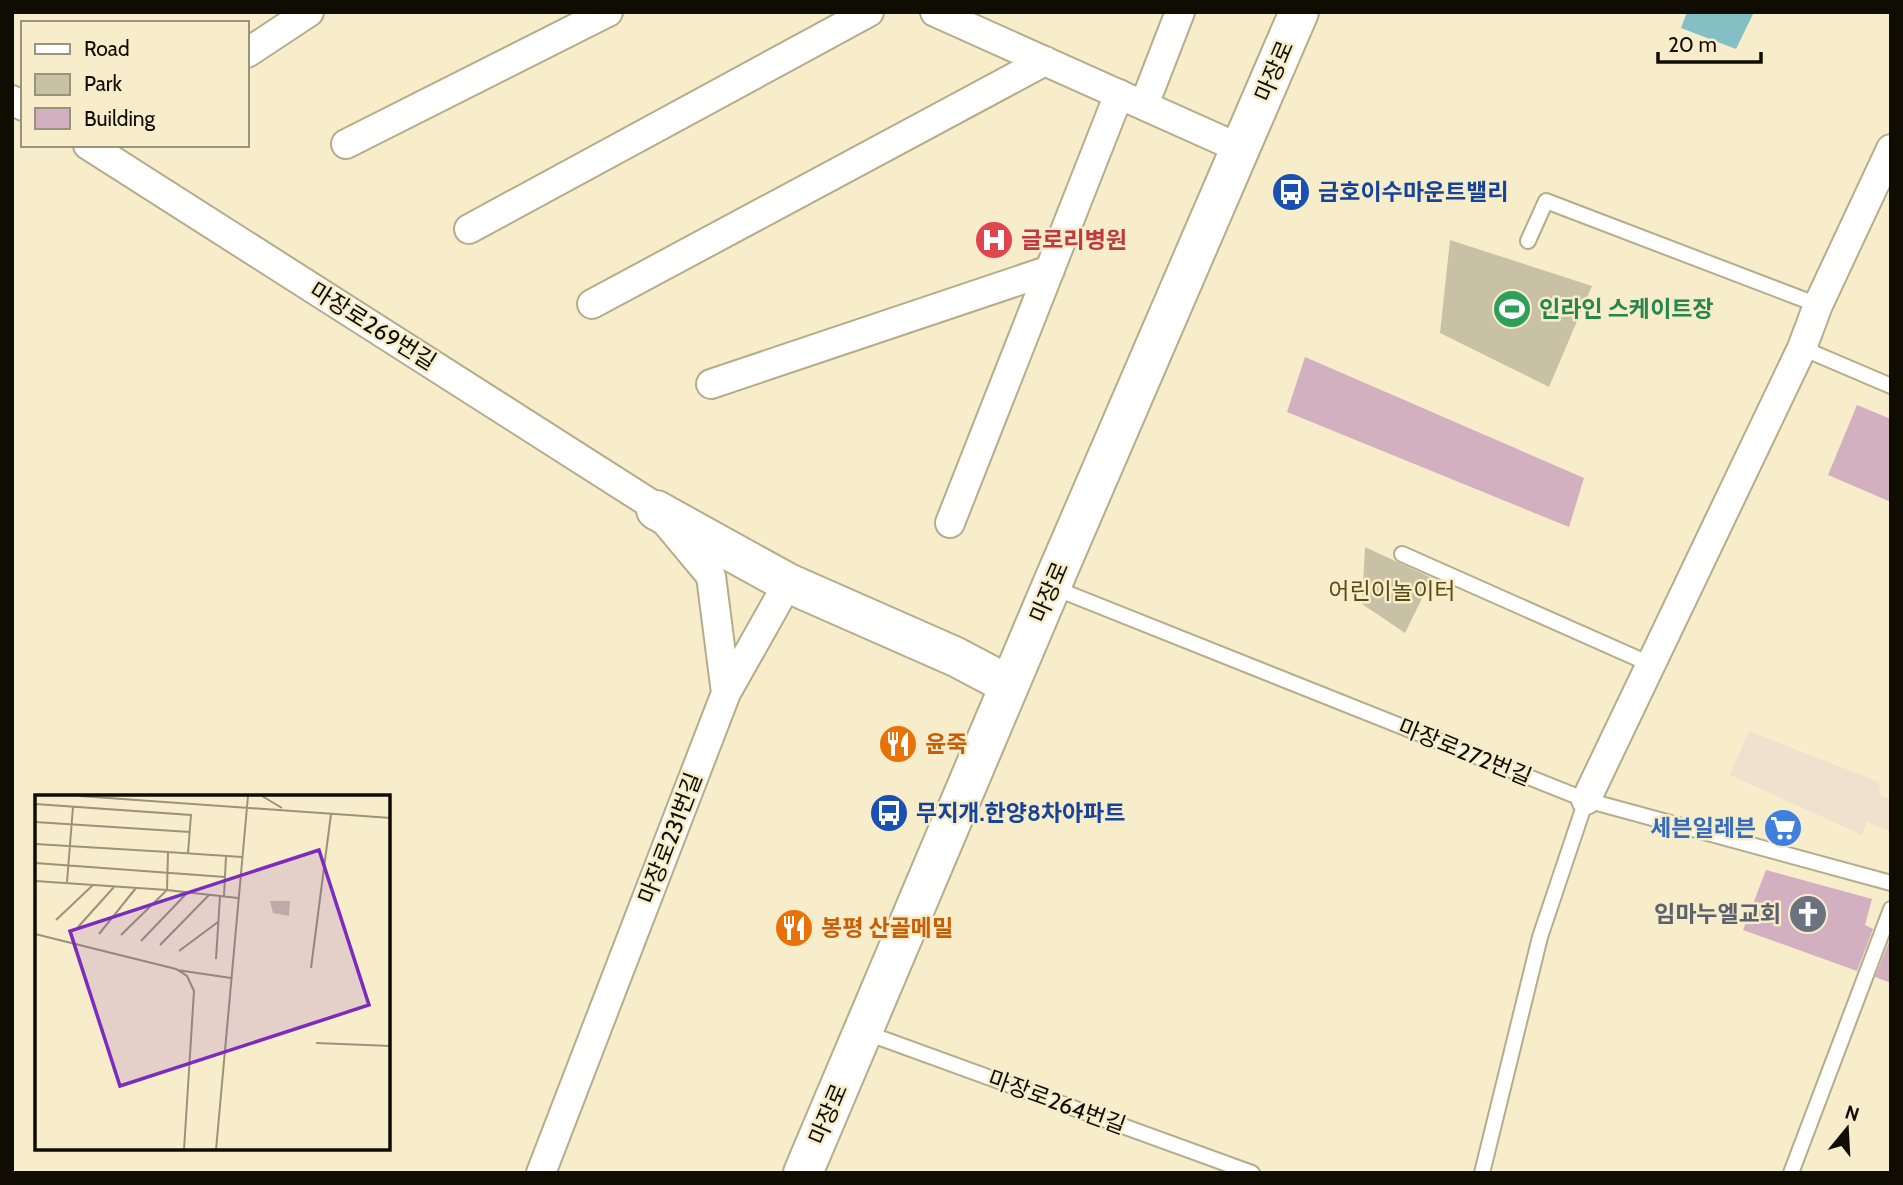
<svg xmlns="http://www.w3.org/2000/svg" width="1903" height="1185" viewBox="0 0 1903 1185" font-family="Cabin,'Noto Sans KR',sans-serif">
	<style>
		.commercial { fill: #f0e1ce }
		.green { fill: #c9c1a6 }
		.water { fill: #85bfc6 }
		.building { fill: #d3b0c0 }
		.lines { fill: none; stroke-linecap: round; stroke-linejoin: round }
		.lane-casing { stroke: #b5ac8b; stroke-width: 18 }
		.street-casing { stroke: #b5ac8b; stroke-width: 32 }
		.secondary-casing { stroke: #b5ac8b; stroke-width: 42 }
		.lane { stroke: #fff; stroke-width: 14 }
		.street { stroke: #fff; stroke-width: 28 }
		.secondary { stroke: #fff; stroke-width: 38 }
		.labels { text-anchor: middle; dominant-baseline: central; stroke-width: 5; stroke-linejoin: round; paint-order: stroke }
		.street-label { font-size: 23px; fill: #0f0c02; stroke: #f7edcb }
		.transit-label { font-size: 23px; font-weight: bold; fill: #164399; stroke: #f7edcb; text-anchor: start }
		.health-label { font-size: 23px; font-weight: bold; fill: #be3a42; stroke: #f7edcb; text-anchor: start }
		.leisure-label { font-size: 23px; font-weight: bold; fill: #27864d; stroke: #f7edcb; text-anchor: start }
		.park-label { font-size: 23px; fill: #594b16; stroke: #f7edcb }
		.food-label { font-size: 23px; font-weight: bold; fill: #c56008; stroke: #f7edcb; text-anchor: start }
		.shop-label { font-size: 23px; font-weight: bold; fill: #366cbe; stroke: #f7edcb; text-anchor: end }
		.worship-label { font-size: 23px; font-weight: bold; fill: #5b616d; stroke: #f7edcb; text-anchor: end }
		.inset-road { fill: none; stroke: #9a937b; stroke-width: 2 }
		.view { fill: #7b2cbf; fill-opacity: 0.15; stroke: #7b2cbf; stroke-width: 3.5 }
		.inset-edge { fill: none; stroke: #0f0c02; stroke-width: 3.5 }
	</style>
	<rect width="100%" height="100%" fill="#f7edcb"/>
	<!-- commercial -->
	<path class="commercial" d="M1749 731 1879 782 1880 795 1891 800V832L1867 822 1862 835 1730 775Z"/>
	<!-- green -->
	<path class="green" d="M1450 240 1592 286 1549 387 1440 333Z
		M1365 547 1432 578 1405 633 1362 604Z"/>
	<!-- water -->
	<path class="water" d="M1687 12H1754L1736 49 1681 28Z"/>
	<!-- building -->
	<path class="building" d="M1305 357 1584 478 1569 527 1287 412Z
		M1857 405 1891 419V502L1828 475Z
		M1766 870 1872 899 1865 925 1873 929 1857 971 1743 930Z
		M1891 937V983L1875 977Z"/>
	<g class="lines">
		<defs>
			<path id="lane" d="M1528 241 1546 201 1818 305
				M1802 348 1891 386
				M1402 554 1650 664
				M1052 587 1586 800 1891 883
				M864 1032 1252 1173
				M1482 1173 1540 937 1586 800
				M1791 1173 1891 909"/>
			<path id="street" d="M935 12 1241 149
				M247 53 309 12
				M12 100 23 106
				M1144 105 1180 12
				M346 144 608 12
				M88 145 651 504 711 576 726 693 541 1173
				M469 229 869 12
				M592 304 1045 61
				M711 384 1050 270
				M950 523 1119 94
				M726 693 788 583
				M1586 800 1802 348 1818 305 1891 149"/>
			<path id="secondary" d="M656 510 788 583 956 657 1009 685
				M803 1173 1051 587 1299 12"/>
		</defs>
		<!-- lane casing -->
		<use href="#lane" class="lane-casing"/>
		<!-- street casing -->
		<use href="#street" class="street-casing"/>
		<!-- secondary casing -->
		<use href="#secondary" class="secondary-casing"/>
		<!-- lane -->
		<use href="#lane" class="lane"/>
		<!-- street -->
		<use href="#street" class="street"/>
		<!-- secondary -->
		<use href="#secondary" class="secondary"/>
	</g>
	<!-- icons -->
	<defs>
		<symbol id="bus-disc" viewBox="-11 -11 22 22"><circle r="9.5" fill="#1a4fb4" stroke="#f7edcb"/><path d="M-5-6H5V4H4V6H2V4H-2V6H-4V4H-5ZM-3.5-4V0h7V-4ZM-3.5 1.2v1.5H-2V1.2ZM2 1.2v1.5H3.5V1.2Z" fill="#fff"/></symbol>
		<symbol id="hospital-disc" viewBox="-11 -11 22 22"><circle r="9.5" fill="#e0444e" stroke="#f7edcb"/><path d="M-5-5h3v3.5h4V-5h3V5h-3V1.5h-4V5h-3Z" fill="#fff"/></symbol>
		<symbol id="stadium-disc" viewBox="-11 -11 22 22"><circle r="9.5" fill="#2e9e5b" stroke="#f7edcb"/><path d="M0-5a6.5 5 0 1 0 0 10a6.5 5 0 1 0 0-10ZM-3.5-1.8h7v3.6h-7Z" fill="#fff"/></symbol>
		<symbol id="restaurant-disc" viewBox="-11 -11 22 22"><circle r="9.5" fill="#e8710a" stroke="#f7edcb"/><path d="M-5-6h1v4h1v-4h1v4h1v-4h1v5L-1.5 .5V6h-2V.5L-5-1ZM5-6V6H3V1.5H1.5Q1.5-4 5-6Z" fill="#fff"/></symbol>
		<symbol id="supermarket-disc" viewBox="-11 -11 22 22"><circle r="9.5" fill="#3f7fe0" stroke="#f7edcb"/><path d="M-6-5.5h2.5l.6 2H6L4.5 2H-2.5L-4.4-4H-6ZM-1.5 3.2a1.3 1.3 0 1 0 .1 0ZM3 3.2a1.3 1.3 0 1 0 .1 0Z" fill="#fff"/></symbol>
		<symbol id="church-disc" viewBox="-11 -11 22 22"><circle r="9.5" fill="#6b7280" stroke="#f7edcb"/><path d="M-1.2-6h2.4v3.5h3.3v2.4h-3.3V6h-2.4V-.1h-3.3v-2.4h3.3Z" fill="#fff"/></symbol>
	</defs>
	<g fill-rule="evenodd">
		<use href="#bus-disc" x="1269" y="170" width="44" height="44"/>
		<use href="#hospital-disc" x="972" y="218" width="44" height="44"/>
		<use href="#stadium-disc" x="1490" y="287" width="44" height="44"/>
		<use href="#restaurant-disc" x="876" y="722" width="44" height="44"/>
		<use href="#bus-disc" x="867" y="791" width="44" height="44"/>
		<use href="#supermarket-disc" x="1761" y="806" width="44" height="44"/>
		<use href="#church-disc" x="1786" y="892" width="44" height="44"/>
		<use href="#restaurant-disc" x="772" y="906" width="44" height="44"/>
	</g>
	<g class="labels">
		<!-- street labels -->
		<g class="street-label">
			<text transform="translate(1274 71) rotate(-67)">마장로</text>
			<text transform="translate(373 326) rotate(32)">마장로269번길</text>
			<text transform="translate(1049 592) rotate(-67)">마장로</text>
			<text transform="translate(1465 752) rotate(22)">마장로272번길</text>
			<text transform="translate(670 838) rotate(-69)">마장로231번길</text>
			<text transform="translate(1057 1102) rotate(20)">마장로264번길</text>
			<text transform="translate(828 1114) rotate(-67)">마장로</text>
		</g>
		<!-- transit labels -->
		<g class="transit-label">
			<text x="1318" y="192">금호이수마운트밸리</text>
			<text x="916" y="813">무지개.한양8차아파트</text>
		</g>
		<!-- health labels -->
		<g class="health-label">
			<text x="1021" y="240">글로리병원</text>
		</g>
		<!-- leisure labels -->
		<g class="leisure-label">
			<text x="1539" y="309">인라인 스케이트장</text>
		</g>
		<!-- park labels -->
		<g class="park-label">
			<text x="1392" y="591">어린이놀이터</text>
		</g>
		<!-- food labels -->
		<g class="food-label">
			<text x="925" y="744">윤죽</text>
			<text x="821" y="928">봉평 산골메밀</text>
		</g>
		<!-- shop labels -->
		<g class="shop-label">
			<text x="1756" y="828">세븐일레븐</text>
		</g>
		<!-- worship labels -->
		<g class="worship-label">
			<text x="1781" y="914">임마누엘교회</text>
		</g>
	</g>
	<!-- overview -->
	<g transform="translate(35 795)">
		<rect width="355" height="355" fill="#f7edcb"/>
		<path d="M235 106H255L254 121 238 118Z" fill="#c9c1a6"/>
		<path class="inset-road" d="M45 1 356 23M227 1 247 13M0 9 156 20 153 58M0 27 155 37M0 49 133 57M0 68 190 82M0 86 132 95M32 87 38 12M189 101 191 61M203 103 132 95 133 57 207 62M21 125 58 90M43 132 79 92M0 139 141 174 152 181 159 196 149 355M64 139 101 93M86 140 131 96M106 146 152 98M125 150 174 100M144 156 183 127M181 164 185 101M276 173 296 19M142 175 196 183M281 248 356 251M181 355 213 1"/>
		<path class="view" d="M284 55 334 210 85 291 35 136Z"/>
		<rect width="355" height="355" class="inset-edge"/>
	</g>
	<!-- border -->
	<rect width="1903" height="1185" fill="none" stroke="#0f0c02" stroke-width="28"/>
	<!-- legend -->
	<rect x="21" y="21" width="228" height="126" fill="#f7edcb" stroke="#9a937b" stroke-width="2"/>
	<rect x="35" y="44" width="35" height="10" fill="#ffffff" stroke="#9a937b" stroke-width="2"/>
	<text x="84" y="56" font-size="21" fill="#0f0c02">Road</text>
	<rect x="35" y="74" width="35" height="21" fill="#c9c1a6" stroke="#9a937b" stroke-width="2"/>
	<text x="84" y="91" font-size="21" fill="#0f0c02">Park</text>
	<rect x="35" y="108" width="35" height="21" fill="#d3b0c0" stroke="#9a937b" stroke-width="2"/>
	<text x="84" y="126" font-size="21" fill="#0f0c02">Building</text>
	<!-- north arrow -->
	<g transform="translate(1847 1129) rotate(18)" stroke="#f7edcb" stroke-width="5" paint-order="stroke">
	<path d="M0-5L12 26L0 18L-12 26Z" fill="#0f0c02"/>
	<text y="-10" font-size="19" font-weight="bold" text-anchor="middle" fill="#0f0c02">N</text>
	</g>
	<!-- scale -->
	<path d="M1658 52v10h103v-10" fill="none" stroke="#0f0c02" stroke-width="3.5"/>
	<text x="1668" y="52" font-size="21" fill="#0f0c02" stroke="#f7edcb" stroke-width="5" paint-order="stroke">20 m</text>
</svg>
